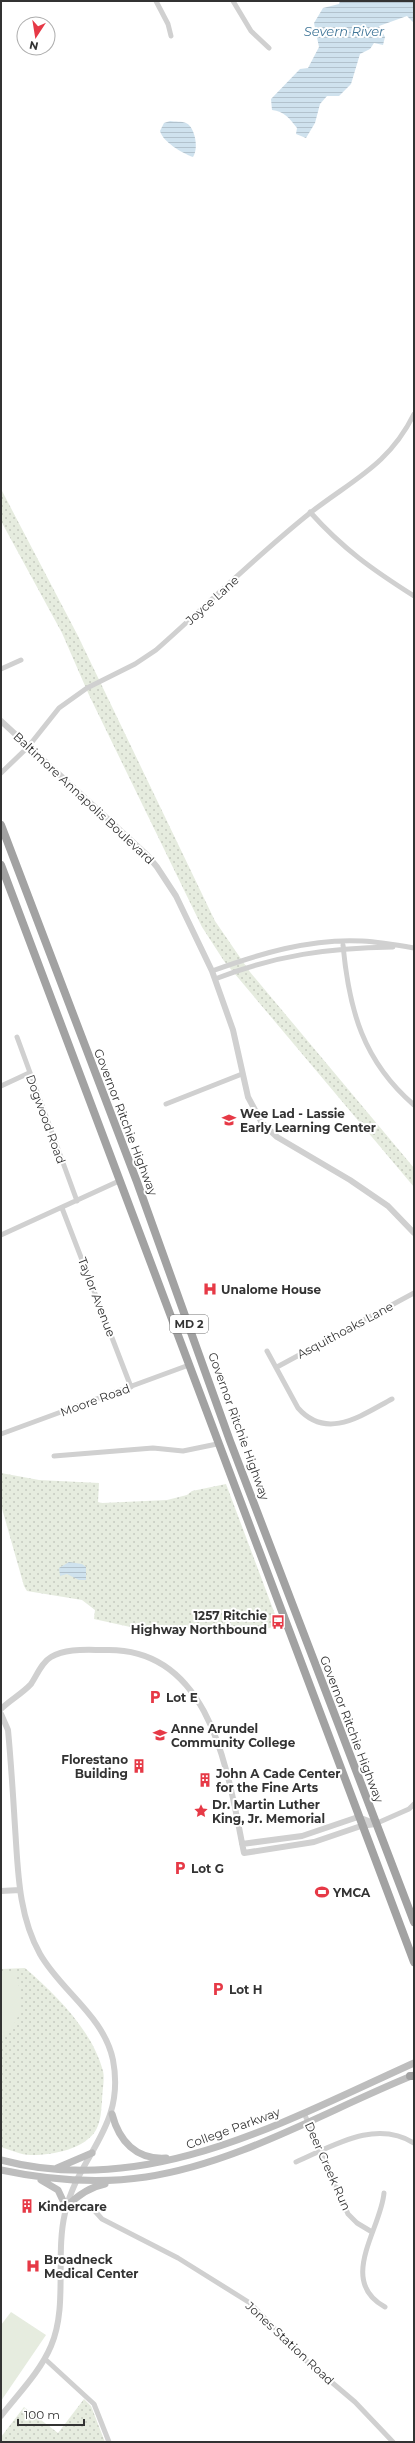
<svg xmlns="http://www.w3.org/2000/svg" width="415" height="2443" viewBox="0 0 415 2443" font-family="Montserrat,sans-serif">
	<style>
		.grass { fill: url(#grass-dots) }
		.garden { fill: #e6ecdf }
		.water { fill: url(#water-rules) }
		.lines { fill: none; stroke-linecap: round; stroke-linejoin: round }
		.minor { stroke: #d0d0d0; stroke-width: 5 }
		.tertiary { stroke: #d0d0d0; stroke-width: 6 }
		.secondary { stroke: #bdbdbd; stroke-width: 7 }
		.trunk { stroke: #a2a2a2; stroke-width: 8 }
		.labels { text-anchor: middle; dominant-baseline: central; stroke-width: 4; stroke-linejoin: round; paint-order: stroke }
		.shield { fill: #fff; stroke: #707070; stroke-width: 1 }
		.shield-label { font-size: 11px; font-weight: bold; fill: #333 }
		.street-label { font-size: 12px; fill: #333; stroke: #fff }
		.poi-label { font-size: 12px; font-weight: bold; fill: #333; stroke: #fff; text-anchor: start }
		.water-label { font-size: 13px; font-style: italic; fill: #3f7597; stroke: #fff }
	</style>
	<defs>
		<pattern id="grass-dots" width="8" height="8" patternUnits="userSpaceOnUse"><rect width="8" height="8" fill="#e6ecdf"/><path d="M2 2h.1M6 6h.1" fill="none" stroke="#c6cbc0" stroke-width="1.8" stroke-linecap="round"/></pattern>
		<pattern id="water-rules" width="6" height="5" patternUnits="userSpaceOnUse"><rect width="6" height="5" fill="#cfe2ee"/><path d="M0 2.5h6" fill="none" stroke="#b2c2cd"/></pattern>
	</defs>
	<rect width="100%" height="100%" fill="#fff"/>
	<!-- grass -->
	<path class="grass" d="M1 489 78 636 215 921 250 972 414 1168V1187L224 961 202 927 89 695 62 633 1 521Z
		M1 1473 39 1480 99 1483 98 1502 102 1503 167 1500 187 1495 192 1491 226 1484 279 1625 256 1632 240 1635 228 1631 182 1627 168 1634H162L94 1619 95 1610 82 1600 27 1591 24 1586 1 1505Z
		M25 1968C56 1995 92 2030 103 2071 105 2079 102 2092 102 2101 101 2111 101 2121 96 2130 85 2149 53 2155 33 2155 23 2156 11 2150 1 2147V1969Z
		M84 2399 91 2406 105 2442H1V2437L24 2407 58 2433Z"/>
	<!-- garden -->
	<path class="garden" d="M1 1972 15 1973C24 1998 25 2019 1 2037Z
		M11 2312 46 2335 1 2401V2325Z"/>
	<!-- water -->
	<path class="water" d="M340 1H414L413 22 407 16 379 26 385 37 383 45 374 43 370 49 360 54 351 84 339 96H327L320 104 315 123 306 138 296 134 297 128C290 119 284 111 272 110L271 99 300 69 308 68 319 47 314 23 323 8 339 4Z
		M170 121C175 122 182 121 186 123 195 127 199 148 193 157 182 153 163 142 160 131L164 123Z
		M69 1562 82 1564 86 1567V1580H79L67 1574 60 1576 59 1568Z"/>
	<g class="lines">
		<!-- minor -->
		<path class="minor" d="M156 1 168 24 171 36
			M233 1 251 31 269 48
			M310 512C343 549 373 570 414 596
			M1 669 21 660
			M1 773 28 747 59 708 87 688 135 664 156 650C207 605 256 556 310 513 352 480 389 465 414 414
			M343 945C349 1010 363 1061 414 1105
			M212 971C259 954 311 938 362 941 380 942 397 945 414 948
			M215 979C276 955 329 948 393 947
			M17 1037 77 1201
			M1 1086 29 1073
			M166 1104 242 1074
			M62 1208 131 1387
			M1 1235 119 1181
			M267 1351 298 1408C327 1441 362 1415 392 1399
			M277 1367 414 1293
			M1 1434 189 1365
			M54 1456 153 1448 183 1451 217 1444
			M375 1824 409 1809 414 1804
			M304 2113 348 2214 357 2223 372 2232
			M296 2162C333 2146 375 2119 414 2143
			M384 2193C381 2229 337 2281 385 2307
			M93 2209 102 2219 178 2258 250 2303 303 2358 355 2402 393 2442
			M45 2359 94 2404 109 2442"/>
		<!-- tertiary -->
		<path class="tertiary" d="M1 721 147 855 157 867 176 896 212 971 233 1030 248 1097 262 1123 277 1137 350 1180 388 1206 414 1233
			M1 1709C10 1700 23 1693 31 1684 37 1675 42 1662 51 1657 66 1648 87 1650 104 1650 212 1646 228 1774 244 1853L314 1842 361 1826 375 1824
			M1 1714 8 1730C11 1762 13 1794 15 1827 18 1869 18 1915 40 1954 61 1991 104 2016 113 2060 126 2128 78 2155 65 2213 55 2255 68 2307 51 2346 40 2372 18 2394 1 2416
			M242 1844 302 1836 358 1817 374 1823
			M1 1891 20 1890"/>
		<!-- secondary -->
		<path class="secondary" d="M112 2114C119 2141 136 2160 166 2158
			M1 2160C147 2199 285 2121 414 2063
			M57 2168 92 2153
			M1 2170C48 2180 98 2184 146 2177 239 2163 327 2110 414 2075
			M41 2180 58 2190 66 2207C77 2196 89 2187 105 2184"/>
		<!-- trunk -->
		<path class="trunk" d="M1 825 137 1182 230 1441 414 1922
			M1 865 414 1962
			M410 2076H414"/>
	</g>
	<!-- icons -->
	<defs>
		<symbol id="school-bare" viewBox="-9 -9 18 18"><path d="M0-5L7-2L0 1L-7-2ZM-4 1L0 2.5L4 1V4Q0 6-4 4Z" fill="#e63946" stroke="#fff" stroke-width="2.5" paint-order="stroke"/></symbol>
		<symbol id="hospital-bare" viewBox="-9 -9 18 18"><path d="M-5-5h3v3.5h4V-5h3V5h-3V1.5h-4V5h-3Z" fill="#e63946" stroke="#fff" stroke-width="2.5" paint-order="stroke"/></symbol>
		<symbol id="bus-bare" viewBox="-9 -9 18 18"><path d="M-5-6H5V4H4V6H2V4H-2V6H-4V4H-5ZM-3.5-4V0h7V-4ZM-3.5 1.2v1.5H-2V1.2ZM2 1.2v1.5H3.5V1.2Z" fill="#e63946" stroke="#fff" stroke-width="2.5" paint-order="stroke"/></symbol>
		<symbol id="parking-bare" viewBox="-9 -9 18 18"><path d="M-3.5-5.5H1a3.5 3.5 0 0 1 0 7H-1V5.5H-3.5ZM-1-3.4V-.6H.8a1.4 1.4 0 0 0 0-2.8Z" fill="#e63946" stroke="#fff" stroke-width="2.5" paint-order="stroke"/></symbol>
		<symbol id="university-bare" viewBox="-9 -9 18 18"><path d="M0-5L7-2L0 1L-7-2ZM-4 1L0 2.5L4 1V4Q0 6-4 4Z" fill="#e63946" stroke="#fff" stroke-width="2.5" paint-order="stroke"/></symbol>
		<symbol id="building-bare" viewBox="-9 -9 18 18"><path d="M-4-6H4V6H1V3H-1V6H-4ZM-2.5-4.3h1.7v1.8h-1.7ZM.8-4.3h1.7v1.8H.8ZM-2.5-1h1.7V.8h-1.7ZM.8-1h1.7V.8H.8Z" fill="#e63946" stroke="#fff" stroke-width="2.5" paint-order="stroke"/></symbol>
		<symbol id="sight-bare" viewBox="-9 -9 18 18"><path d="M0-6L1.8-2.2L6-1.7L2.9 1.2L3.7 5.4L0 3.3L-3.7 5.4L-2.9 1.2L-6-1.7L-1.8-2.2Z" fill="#e63946" stroke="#fff" stroke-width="2.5" paint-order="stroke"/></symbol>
		<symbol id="stadium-bare" viewBox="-9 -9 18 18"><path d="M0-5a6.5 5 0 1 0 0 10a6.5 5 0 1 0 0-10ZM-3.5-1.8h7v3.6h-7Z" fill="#e63946" stroke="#fff" stroke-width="2.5" paint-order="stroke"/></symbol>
	</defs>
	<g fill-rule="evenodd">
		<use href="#school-bare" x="219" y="1110" width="20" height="20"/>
		<use href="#hospital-bare" x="200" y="1279" width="20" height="20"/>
		<use href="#bus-bare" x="268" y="1612" width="20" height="20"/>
		<use href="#parking-bare" x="145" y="1687" width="20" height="20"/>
		<use href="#university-bare" x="150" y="1725" width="20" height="20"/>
		<use href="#building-bare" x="129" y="1756" width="20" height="20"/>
		<use href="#building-bare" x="195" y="1770" width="20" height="20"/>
		<use href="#sight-bare" x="191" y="1801" width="20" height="20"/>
		<use href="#parking-bare" x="170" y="1858" width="20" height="20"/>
		<use href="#stadium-bare" x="312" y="1882" width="20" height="20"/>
		<use href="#parking-bare" x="208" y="1979" width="20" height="20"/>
		<use href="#building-bare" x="17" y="2196" width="20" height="20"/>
		<use href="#hospital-bare" x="23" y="2256" width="20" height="20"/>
	</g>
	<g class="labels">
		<!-- shield labels -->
		<rect class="shield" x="170" y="1315" width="38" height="18" rx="3"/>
		<g class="shield-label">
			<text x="189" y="1324">MD 2</text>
		</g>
		<!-- street labels -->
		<g class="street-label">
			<text transform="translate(212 600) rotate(-42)">Joyce Lane</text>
			<text transform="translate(84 798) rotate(43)">Baltimore Annapolis Boulevard</text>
			<text transform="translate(46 1119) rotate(70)">Dogwood Road</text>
			<text transform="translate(126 1122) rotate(69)">Governor Ritchie Highway</text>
			<text transform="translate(97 1297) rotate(69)">Taylor Avenue</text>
			<text transform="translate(345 1330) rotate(-28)">Asquithoaks Lane</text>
			<text transform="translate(95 1400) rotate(-20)">Moore Road</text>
			<text transform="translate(239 1426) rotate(70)">Governor Ritchie Highway</text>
			<text transform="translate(352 1729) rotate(69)">Governor Ritchie Highway</text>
			<text transform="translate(233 2128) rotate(-20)">College Parkway</text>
			<text transform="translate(328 2166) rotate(66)">Deer Creek Run</text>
			<text transform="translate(290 2343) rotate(43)">Jones Station Road</text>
		</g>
		<!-- poi labels -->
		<g class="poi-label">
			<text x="240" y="1113">Wee Lad - Lassie<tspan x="240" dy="14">Early Learning Center</tspan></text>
			<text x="221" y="1289">Unalome House</text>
			<text x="267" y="1615" text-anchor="end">1257 Ritchie<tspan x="267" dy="14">Highway Northbound</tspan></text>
			<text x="166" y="1697">Lot E</text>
			<text x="171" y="1728">Anne Arundel<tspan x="171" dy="14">Community College</tspan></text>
			<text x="128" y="1759" text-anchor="end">Florestano<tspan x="128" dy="14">Building</tspan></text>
			<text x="216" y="1773">John A Cade Center<tspan x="216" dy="14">for the Fine Arts</tspan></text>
			<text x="212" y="1804">Dr. Martin Luther<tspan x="212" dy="14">King, Jr. Memorial</tspan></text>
			<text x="191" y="1868">Lot G</text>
			<text x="333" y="1892">YMCA</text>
			<text x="229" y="1989">Lot H</text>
			<text x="38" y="2206">Kindercare</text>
			<text x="44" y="2259">Broadneck<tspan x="44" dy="14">Medical Center</tspan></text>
		</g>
		<!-- water labels -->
		<g class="water-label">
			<text x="344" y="31">Severn River</text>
		</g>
	</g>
	<!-- border -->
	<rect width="415" height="2443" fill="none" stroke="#333333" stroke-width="4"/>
	<!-- north arrow -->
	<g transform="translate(36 36) rotate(192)"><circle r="19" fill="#ffffff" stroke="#adadad"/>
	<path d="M0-3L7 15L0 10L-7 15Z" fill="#e63946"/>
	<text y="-6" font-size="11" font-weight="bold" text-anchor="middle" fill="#333333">N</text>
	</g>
	<!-- scale -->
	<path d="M18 2419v6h66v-6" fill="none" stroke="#333333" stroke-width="2"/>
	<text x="24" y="2419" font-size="12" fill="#333333" stroke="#ffffff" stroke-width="3" paint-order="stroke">100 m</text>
</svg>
